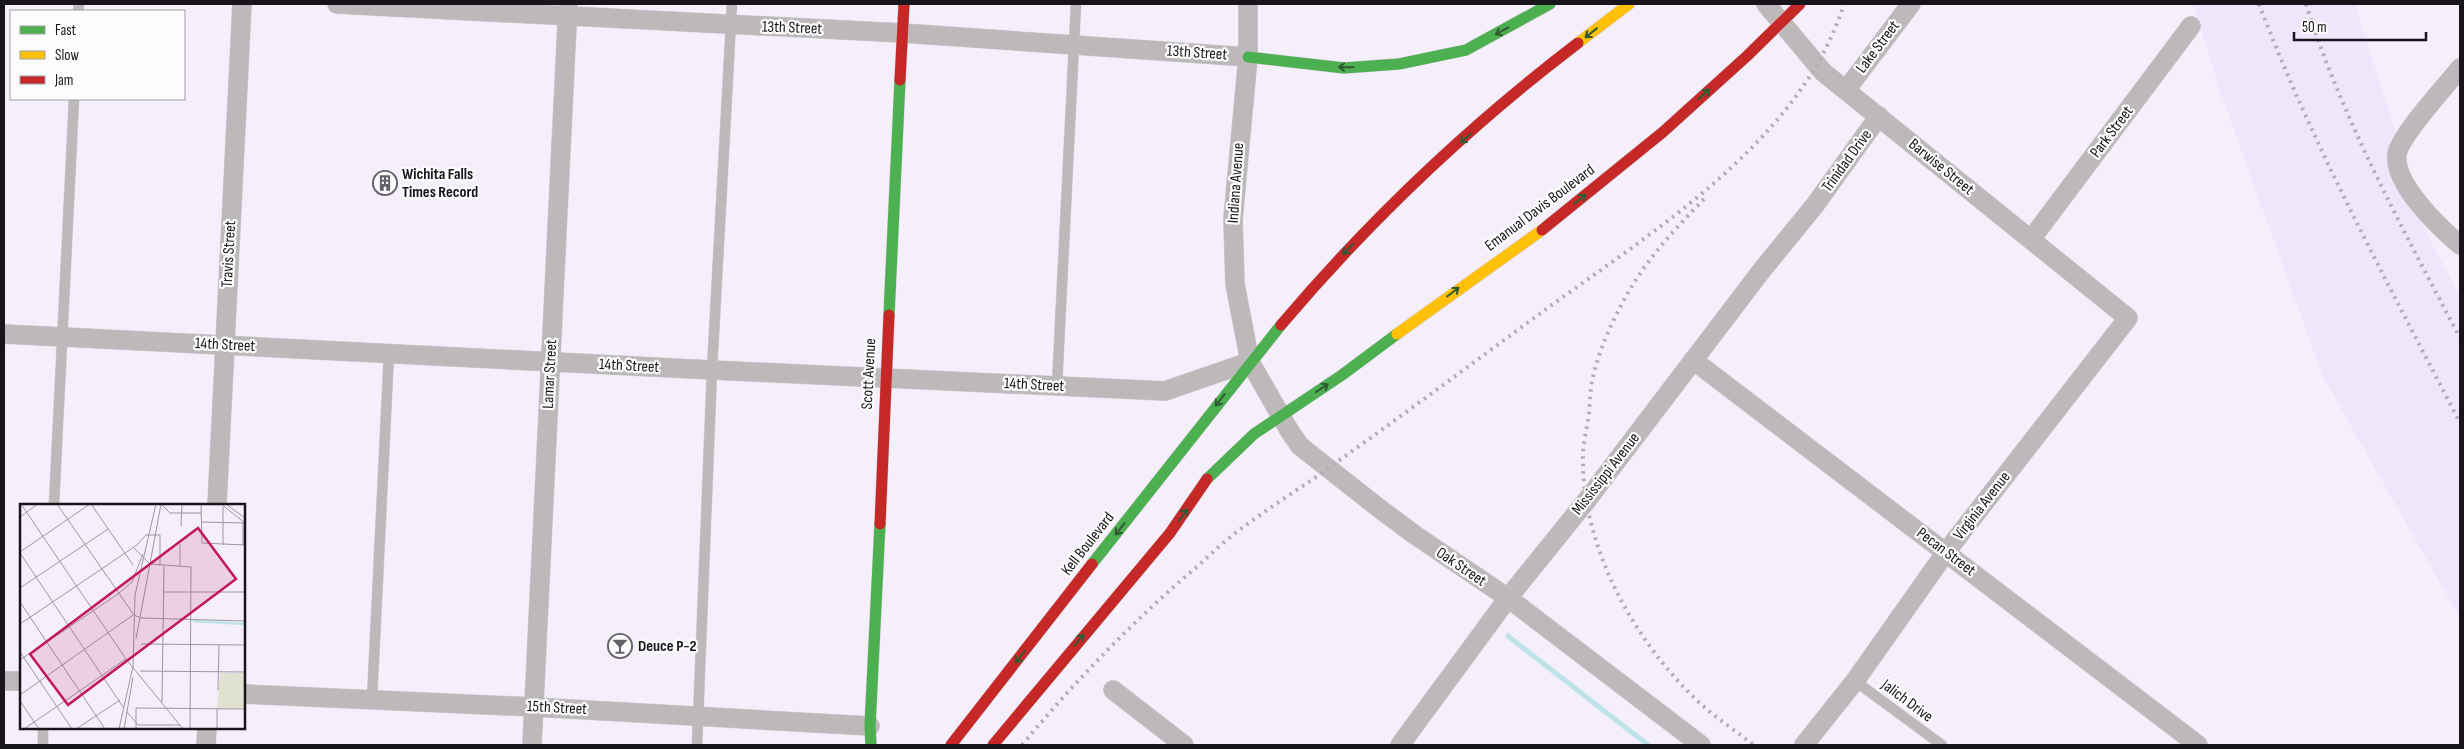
<svg xmlns="http://www.w3.org/2000/svg" width="2464" height="749" viewBox="0 0 2464 749" font-family="'Sofia Sans Condensed',sans-serif">
	<style>
		.built { fill: #f0e6fc }
		.lines { fill: none; stroke-linecap: round; stroke-linejoin: round }
		.stream { stroke: #bde2e9; stroke-width: 5 }
		.lane-casing { stroke: #d1cdd6; stroke-width: 11 }
		.street-casing { stroke: #d1cdd6; stroke-width: 20 }
		.fast-casing { stroke: #d1cdd6; stroke-width: 12 }
		.slow-casing { stroke: #d1cdd6; stroke-width: 12 }
		.jam-casing { stroke: #d1cdd6; stroke-width: 12 }
		.lane { stroke: #bdb9ba; stroke-width: 10 }
		.street { stroke: #bdb9ba; stroke-width: 19 }
		.fast { stroke: #4caf50; stroke-width: 11 }
		.slow { stroke: #ffc107; stroke-width: 11 }
		.jam { stroke: #c62828; stroke-width: 11 }
		.rail { stroke: #b3aeb4; stroke-width: 4; stroke-dasharray: 2.5 5; stroke-linecap: butt }
		.jam-bridge-casing { stroke: #d1cdd6; stroke-width: 12; stroke-linecap: butt }
		.jam-bridge { stroke: #c62828; stroke-width: 11 }
		.oneway { stroke: #2f5a33 }
		.labels { text-anchor: middle; dominant-baseline: central; stroke-width: 4.5; stroke-linejoin: round; paint-order: stroke }
		.street-label { font-size: 16px; fill: #18141c; stroke: #fcfcfc }
		.poi-label { font-size: 16px; font-weight: bold; fill: #18141c; stroke: #fcfcfc; text-anchor: start }
		.inset-river { fill: none; stroke: #bde2e9; stroke-width: 2.5 }
		.inset-road { fill: none; stroke: #9c97a1; stroke-width: 1 }
		.view { fill: #c2185b; fill-opacity: 0.15; stroke: #c2185b; stroke-width: 2.5 }
		.inset-edge { fill: none; stroke: #18141c; stroke-width: 2.5 }
	</style>
	<rect width="100%" height="100%" fill="#f4effa"/>
	<!-- built -->
	<path class="built" d="M2193 4H2355L2396 134 2388 162 2460 296V618L2323 377 2220 91Z"/>
	<g class="lines">
		<!-- stream -->
		<path class="stream" d="M1508 636 1648 745"/>
		<defs>
			<path id="lane" d="M78 11 79 4
				M1057 386 1076 4
				M54 505 74 99
				M1855 681 1942 745
				M372 700 389 353
				M43 745V728
				M697 745 712 370 732 4"/>
			<path id="street" d="M337 4 902 33 1248 57
				M1248 4V57L1233 219 1235 284 1250 362 1289 430 1300 446 1380 509 1415 535 1508 598 1701 745
				M1766 4 1823 72 2128 318 1946 552 1855 681 1804 745
				M2460 68C2447 85 2400 135 2397 154 2393 184 2439 227 2460 245
				M1846 90 1911 4
				M2032 238 2191 26
				M4 334 712 370 1165 391 1249 362
				M1693 360 2198 745
				M217 505 242 4
				M4 681H21
				M1113 690 1184 745
				M244 694 534 707 870 726
				M206 745 207 728
				M532 745 568 4
				M1400 745 1508 598 1587 500 1762 270 1815 205 1879 116"/>
			<path id="fast" d="M1248 57 1344 68 1399 64 1466 50 1550 4
				M889 315 900 80
				M1207 479 1254 434 1342 375 1397 334
				M1092 564 1281 325
				M871 745 870 726 880 524"/>
			<path id="slow" d="M1578 43 1629 4
				M1397 334 1542 230"/>
			<path id="jam" d="M900 80 904 4
				M1281 325C1369 221 1469 126 1578 43
				M880 524 889 315
				M951 745 1092 564
				M993 745 1170 533 1207 479"/>
		</defs>
		<!-- lane casing -->
		<use href="#lane" class="lane-casing"/>
		<!-- street casing -->
		<use href="#street" class="street-casing"/>
		<!-- fast casing -->
		<use href="#fast" class="fast-casing"/>
		<!-- slow casing -->
		<use href="#slow" class="slow-casing"/>
		<!-- jam casing -->
		<use href="#jam" class="jam-casing"/>
		<!-- lane -->
		<use href="#lane" class="lane"/>
		<!-- street -->
		<use href="#street" class="street"/>
		<!-- fast -->
		<use href="#fast" class="fast"/>
		<!-- slow -->
		<use href="#slow" class="slow"/>
		<!-- jam -->
		<use href="#jam" class="jam"/>
		<!-- rail -->
		<path class="rail" d="M2259 4C2314 149 2389 285 2460 423
			M2306 4C2343 121 2403 229 2460 338
			M1704 199C1674 230 1644 262 1624 300 1611 324 1599 350 1593 377 1590 389 1590 402 1589 415 1587 427 1584 440 1583 452 1580 546 1635 644 1703 706 1719 720 1737 732 1754 745
			M1022 745C1076 680 1135 619 1199 565 1213 552 1227 539 1242 528 1270 507 1301 488 1330 467 1400 417 1469 366 1538 315 1650 233 1800 143 1844 4"/>
		<defs>
			<path id="jam-bridge" d="M1542 230 1663 132 1747 56 1800 4"/>
		</defs>
		<!-- jam-bridge casing -->
		<use href="#jam-bridge" class="jam-bridge-casing"/>
		<!-- jam-bridge -->
		<use href="#jam-bridge" class="jam-bridge"/>
	</g>
	<!-- one-way arrows -->
	<defs><path id="oneway-shaft" d="M-6 0H5M1.5-3L5.5 0L1.5 3" fill="none" stroke-width="1.6" stroke-linecap="round" stroke-linejoin="round" transform="scale(1.25)"/></defs>
	<g class="oneway">
		<use href="#oneway-shaft" transform="translate(1502 31) rotate(152)"/>
		<use href="#oneway-shaft" transform="translate(1591 33) rotate(142)"/>
		<use href="#oneway-shaft" transform="translate(1346 67) rotate(-179)"/>
		<use href="#oneway-shaft" transform="translate(1704 94) rotate(-42)"/>
		<use href="#oneway-shaft" transform="translate(1466 138) rotate(139)"/>
		<use href="#oneway-shaft" transform="translate(1580 199) rotate(-39)"/>
		<use href="#oneway-shaft" transform="translate(1348 249) rotate(135)"/>
		<use href="#oneway-shaft" transform="translate(1453 292) rotate(-37)"/>
		<use href="#oneway-shaft" transform="translate(1322 388) rotate(-34)"/>
		<use href="#oneway-shaft" transform="translate(1220 400) rotate(128)"/>
		<use href="#oneway-shaft" transform="translate(1183 515) rotate(-55)"/>
		<use href="#oneway-shaft" transform="translate(1120 529) rotate(128)"/>
		<use href="#oneway-shaft" transform="translate(1079 640) rotate(-50)"/>
		<use href="#oneway-shaft" transform="translate(1020 657) rotate(128)"/>
	</g>
	<!-- icons -->
	<defs>
		<symbol id="building-ring" viewBox="-11 -11 22 22"><circle r="9.5" fill="#fcfcfc" stroke="#65616a" stroke-width="1.5"/><path d="M-4-6H4V6H1V3H-1V6H-4ZM-2.5-4.3h1.7v1.8h-1.7ZM.8-4.3h1.7v1.8H.8ZM-2.5-1h1.7V.8h-1.7ZM.8-1h1.7V.8H.8Z" fill="#65616a"/></symbol>
		<symbol id="bar-ring" viewBox="-11 -11 22 22"><circle r="9.5" fill="#fcfcfc" stroke="#65616a" stroke-width="1.5"/><path d="M-6-5H6L.8 .8V4.5H3.5V6h-7V4.5H-.8V.8Z" fill="#65616a"/></symbol>
	</defs>
	<g fill-rule="evenodd">
		<use href="#building-ring" x="371" y="169" width="28" height="28"/>
		<use href="#bar-ring" x="606" y="632" width="28" height="28"/>
	</g>
	<g class="labels">
		<!-- street labels -->
		<g class="street-label">
			<text transform="translate(792 28) rotate(2)">13th Street</text>
			<text transform="translate(1878 47) rotate(-53)">Lake Street</text>
			<text transform="translate(1197 53) rotate(4)">13th Street</text>
			<text transform="translate(2112 132) rotate(-53)">Park Street</text>
			<text transform="translate(1847 161) rotate(-54)">Trinidad Drive</text>
			<text transform="translate(1941 167) rotate(39)">Barwise Street</text>
			<text transform="translate(1236 183) rotate(-86)">Indiana Avenue</text>
			<text transform="translate(1540 208) rotate(-37)">Emanual Davis Boulevard</text>
			<text transform="translate(229 254) rotate(-87)">Travis Street</text>
			<text transform="translate(225 345) rotate(3)">14th Street</text>
			<text transform="translate(629 366) rotate(3)">14th Street</text>
			<text transform="translate(550 374) rotate(-87)">Lamar Street</text>
			<text transform="translate(869 374) rotate(-87)">Scott Avenue</text>
			<text transform="translate(1034 385) rotate(3)">14th Street</text>
			<text transform="translate(1606 474) rotate(-52)">Mississippi Avenue</text>
			<text transform="translate(1982 506) rotate(-52)">Virginia Avenue</text>
			<text transform="translate(1088 544) rotate(-52)">Kell Boulevard</text>
			<text transform="translate(1946 552) rotate(37)">Pecan Street</text>
			<text transform="translate(1461 567) rotate(34)">Oak Street</text>
			<text transform="translate(1907 701) rotate(37)">Jalich Drive</text>
			<text transform="translate(557 708) rotate(3)">15th Street</text>
		</g>
		<!-- poi labels -->
		<g class="poi-label">
			<text x="402" y="174">Wichita Falls<tspan x="402" dy="18">Times Record</tspan></text>
			<text x="638" y="646">Deuce P-2</text>
		</g>
	</g>
	<!-- overview -->
	<g transform="translate(20 504)">
		<rect width="225" height="225" fill="#f4effa"/>
		<path d="M200 169H225V204H197Z" fill="#e0e1d1"/>
		<path class="inset-river" d="M173 117 225 120"/>
		<path class="inset-road" d="M1 0 106 155 163 225M37 0 114 111 121 114 225 117M71 0 113 61M141 0 150 9H181M181 0 182 39 225 41M201 0 225 19M206 0 225 14M0 13 18 0M181 18 225 19M161 22 162 0M160 40V62M203 41V3M223 41V19M113 43 130 60 171 63 170 225M0 48 70 0M0 49 103 203M0 84 88 25M144 88H225M98 90 112 78 123 50M0 98 85 225M0 120 117 41 126 31H140V62M116 135 141 0M121 140 225 141M0 148 52 225M0 156 98 90M120 167 225 168M198 186 199 141M0 191 113 111M0 197 19 225M142 198 144 62M197 205V225M107 208 118 221H160M4 225 106 155M56 225 100 196M99 225 113 162 115 91 136 0M104 225 113 173M116 225V204L225 205"/>
		<path class="view" d="M178 24 216 75 48 201 10 150Z"/>
		<rect width="225" height="225" class="inset-edge"/>
	</g>
	<!-- border -->
	<rect width="2464" height="749" fill="none" stroke="#18141c" stroke-width="10"/>
	<!-- legend -->
	<rect x="10" y="10" width="175" height="90" fill="#fcfcfc" stroke="#a19fa2"/>
	<rect x="20" y="26" width="25" height="8" fill="#4caf50" stroke="#a19fa2"/>
	<text x="55" y="35" font-size="15" fill="#18141c">Fast</text>
	<rect x="20" y="51" width="25" height="8" fill="#ffc107" stroke="#a19fa2"/>
	<text x="55" y="60" font-size="15" fill="#18141c">Slow</text>
	<rect x="20" y="76" width="25" height="8" fill="#c62828" stroke="#a19fa2"/>
	<text x="55" y="85" font-size="15" fill="#18141c">Jam</text>
	<!-- scale -->
	<path d="M2294 32v8h132v-8" fill="none" stroke="#18141c" stroke-width="2.5"/>
	<text x="2302" y="32" font-size="15" fill="#18141c" stroke="#fcfcfc" stroke-width="4" paint-order="stroke">50 m</text>
</svg>
